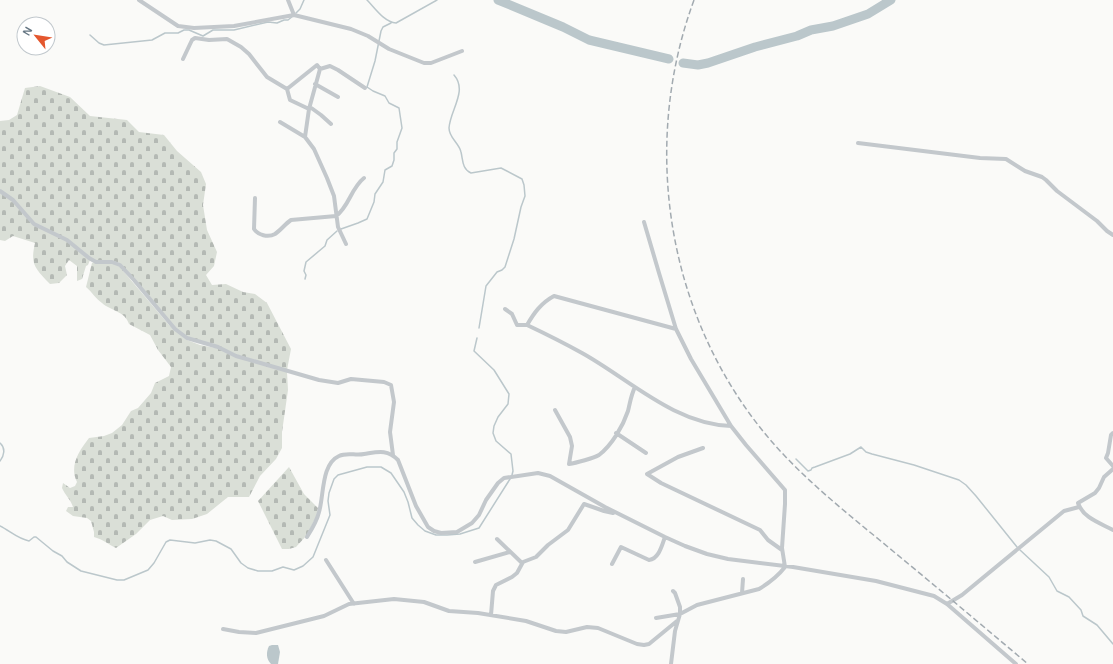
<svg xmlns="http://www.w3.org/2000/svg" width="1113" height="664" viewBox="0 0 1113 664" font-family="Arial,sans-serif">
	<style>
		.cemetery { fill: url(#cemetery-stones) }
		.water { fill: #bbc7cb }
		.lines { fill: none; stroke-linecap: round; stroke-linejoin: round }
		.stream { stroke: #bbc7cb; stroke-width: 1.5 }
		.river { stroke: #bbc7cb; stroke-width: 9 }
		.street { stroke: #c3c8cc; stroke-width: 4 }
		.rail { stroke: #a2aab0; stroke-width: 1.5; stroke-dasharray: 6 3; stroke-linecap: butt }
	</style>
	<defs>
		<pattern id="cemetery-stones" width="16" height="16" patternUnits="userSpaceOnUse"><rect width="16" height="16" fill="#dadfd7"/><path d="M2 7V4a2 2 0 0 1 4 0v3zM10 15v-3a2 2 0 0 1 4 0v3z" fill="#b4b9b4"/></pattern>
	</defs>
	<rect width="100%" height="100%" fill="#fafaf8"/>
	<!-- cemetery -->
	<path class="cemetery" d="M40 86 70 97 90 116 127 120 139 132 164 135 177 151 201 172 206 184 203 205 207 230 217 252 214 266 206 275 212 285 226 284 243 292 255 294 267 303 291 349 287 370 235 354 186 336 176 329 121 264C114 259 100 262 90 260L88 265 86 266 82 279 77 281V266L69 260 65 266 67 275 59 283 50 284C35 268 30 265 35 243L13 236 5 241 0 240V121L9 120 17 115 25 88Z
		M92 263H112L119 266 169 325 187 340 200 345 216 348 287 372 288 390 282 432V448L276 459 260 476 249 497H228L207 514 192 519 172 520 163 516 150 520 136 534 116 548C108 544 102 539 94 537V532L91 521 87 518 73 516 66 511 68 507H73C71 500 65 495 62 488L63 483 70 488 75 486 77 482C69 466 79 451 89 438L104 436 112 433 122 425 131 411 138 408 151 393 155 383 169 376 171 367 158 350 150 335 129 324C125 311 111 311 102 303 96 299 92 292 86 287Z
		M289 467 304 494 318 508 316 517 307 535 296 547 289 549H282L258 501Z"/>
	<!-- water -->
	<path class="water" d="M272 645H278L280 652 278 664H271C266 659 266 652 269 646Z"/>
	<g class="lines">
		<!-- stream -->
		<path class="stream" d="M367 0C375 8 384 22 396 23L437 0
			M296 13 300 9 304 0
			M90 35 99 43 104 45 152 40 165 33H178L184 30H189L203 36 213 30H234L268 22 277 23 284 20H288L293 16
			M454 75C468 91 450 110 449 128 449 138 459 143 461 152 463 160 462 169 471 173L501 168 522 179 524 185 525 196 521 207 514 239 505 267 502 270 497 272 486 286 479 328
			M341 229 358 223 367 219 374 202 375 194 383 182 385 170 392 166 394 160V153L397 149V142L402 128 399 108 389 103 385 96 373 91 367 87 375 61 381 31 383 27 391 23
			M305 279 306 275 304 271 306 262 325 246 327 240 337 231
			M477 338 474 351 494 370 509 394 508 404 498 417 494 426 493 433 496 441 511 454 513 471 512 475
			M0 443C6 448 4 456 0 461
			M796 459 808 471 811 470 812 468 815 467 850 454 861 447 866 452 872 454 914 465 959 480 966 485 976 496 1017 547
			M0 526C10 531 18 539 29 541L34 537H36L53 551 62 556 67 562 81 571 117 580H124L148 570 154 563 166 542 170 540 195 543 210 540 216 541 231 549 241 563 248 568 258 571H272L283 567 294 570 303 566 313 557 330 515 328 501 329 493 334 479 338 475 367 467H381L391 473 404 492 408 502 412 518 418 525 425 531 436 535H447L460 534 479 528 510 479
			M1020 550 1049 577 1057 591 1069 597 1081 610 1083 616 1097 625 1113 644"/>
		<!-- river -->
		<path class="river" d="M498 0 563 27 589 40 669 59
			M683 63 698 65 708 63 755 47 797 36 811 30 833 26 868 14 891 0"/>
		<!-- street -->
		<path class="street" d="M139 0 178 26 194 28 234 26 294 15
			M288 0 294 15 351 29 368 36 389 49 424 63H431L462 51
			M183 59 192 40 195 38 209 40 227 39 241 47 249 54 267 77 287 89 290 100 309 109
			M320 69 330 66 338 70 365 88
			M315 84 338 97
			M287 89 317 65 320 69 309 109 305 137 314 149 327 178 334 196 338 227 346 244
			M310 107 321 115 331 124
			M280 122 305 137
			M858 143 980 158 1006 159 1025 171 1042 177 1046 180 1057 191 1097 221 1107 231 1113 235
			M0 191 13 200 34 224 67 240 89 258 96 262H112L120 265 134 280 175 329 187 338 218 347 236 356 319 380 338 383 351 379 384 382 391 385 394 402 390 432 393 455
			M255 198 254 229C258 235 268 238 275 234 281 230 285 224 291 220L336 216C349 207 351 188 364 178
			M644 222 659 273 676 329 691 359 731 426 746 445 785 490V504L782 548 785 567C778 576 769 583 759 589L697 605 680 614 656 618
			M505 309 512 314 517 325H527C546 334 564 343 582 353 629 379 674 424 731 426
			M527 325C534 313 541 303 554 296L676 329
			M555 410 570 437 572 446 569 464C576 463 594 458 599 455 612 445 623 426 628 411 630 403 631 395 635 387
			M616 433 646 453
			M1113 433 1111 435 1108 453 1106 458 1113 466
			M703 448 678 457 647 474 661 483 760 530 768 540 782 550
			M1113 469 1104 477 1099 488 1095 493 1078 503C1083 518 1100 523 1113 530
			M307 537C312 529 317 521 319 512 324 496 321 464 339 456 347 452 356 456 364 454 378 452 387 449 398 460L416 506 428 527 434 531 441 533 457 532 472 523 479 515 486 500 498 483 504 478 538 473 550 476 605 507 665 537 685 546 707 554 728 559 793 567 876 581 934 596 947 604 1016 664
			M497 539 522 563
			M326 560 354 604
			M475 562 510 552
			M612 564 621 547 649 560C659 559 662 545 665 537
			M742 593 743 579
			M947 604 962 595 1064 511 1079 507
			M491 615 493 591 496 585 512 577 517 573 523 562 536 557 548 545 568 530 584 504 604 511 613 513
			M223 629 239 632 256 633 324 616 349 604 394 599 424 602 449 611 478 613 526 621 556 631 566 632 587 627 598 628 637 644 644 645 649 644 677 621
			M671 664 675 631 680 614V607L675 593 673 591"/>
		<!-- rail -->
		<path class="rail" d="M694 0C639 149 668 323 773 443 809 484 852 517 894 552 939 589 984 627 1028 664"/>
	</g>
	<!-- north arrow -->
	<g transform="translate(36 36) rotate(300)"><circle r="19" fill="#ffffff" stroke="#c1c8cd"/>
	<path d="M0-3L7 15L0 10L-7 15Z" fill="#e4572e"/>
	<text y="-6" font-size="11" font-weight="bold" text-anchor="middle" fill="#657683">N</text>
	</g>
</svg>
